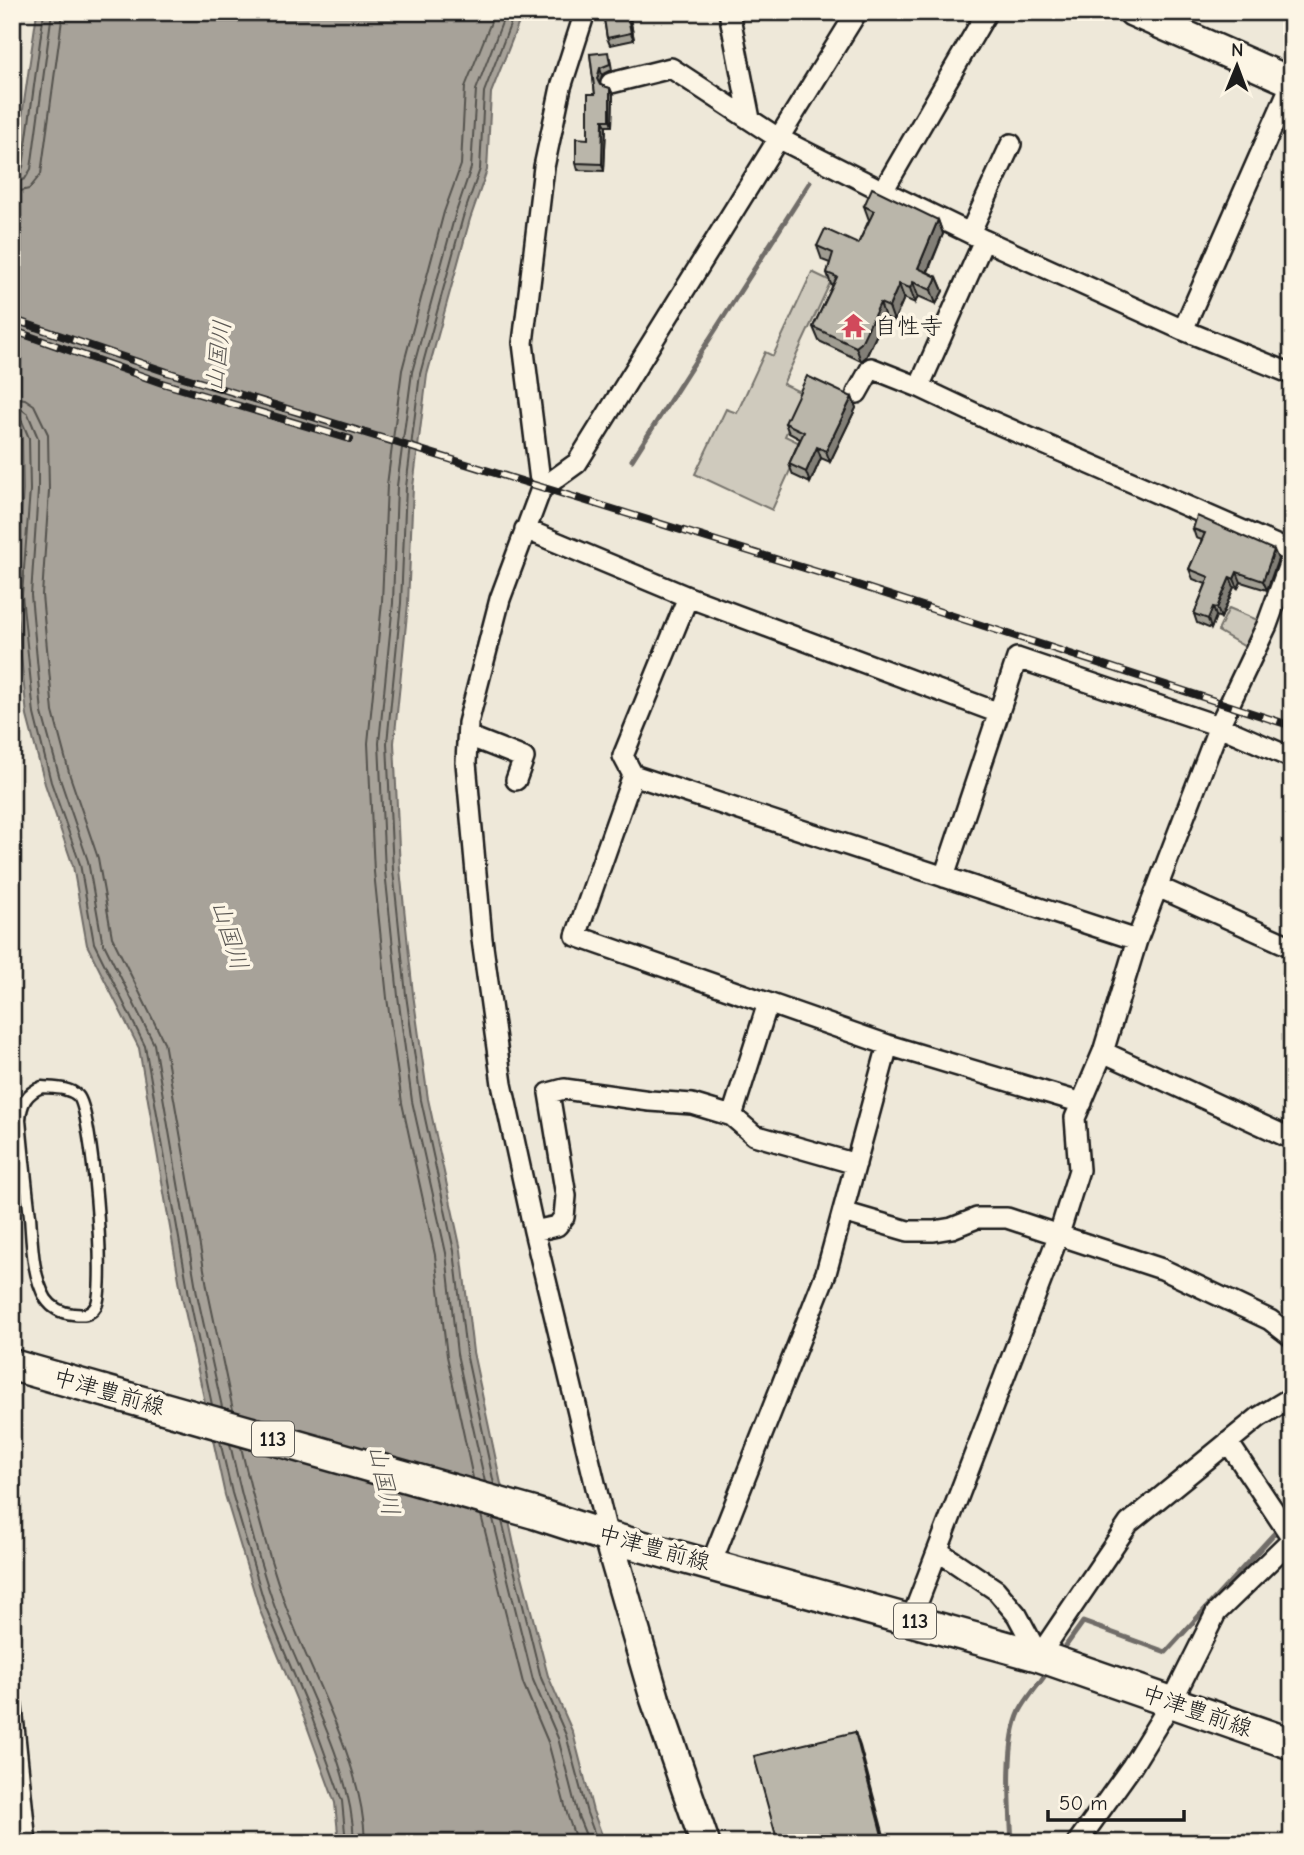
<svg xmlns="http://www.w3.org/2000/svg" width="1304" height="1855" viewBox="0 0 1304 1855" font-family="'Comic Neue','Klee One',sans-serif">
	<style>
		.green { fill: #cfcabd; stroke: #76736c; stroke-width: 2 }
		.water { fill: #a7a299; stroke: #6f6c67; stroke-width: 2 }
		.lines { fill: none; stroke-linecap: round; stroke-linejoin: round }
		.shore { stroke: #54524e; stroke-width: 2 }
		.stream { stroke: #6f6c67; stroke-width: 5 }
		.lane-casing { stroke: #1c1c1c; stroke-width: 15 }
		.street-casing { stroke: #1c1c1c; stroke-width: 24 }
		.secondary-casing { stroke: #1c1c1c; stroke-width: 33 }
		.primary-casing { stroke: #1c1c1c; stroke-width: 35 }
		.lane { stroke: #fcf5e5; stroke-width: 10 }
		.street { stroke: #fcf5e5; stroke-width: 19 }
		.secondary { stroke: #fcf5e5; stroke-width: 28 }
		.primary { stroke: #fcf5e5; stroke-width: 30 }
		.rail-casing { stroke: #1c1c1c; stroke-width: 8 }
		.rail { stroke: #fcf5e5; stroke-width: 5; stroke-dasharray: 16; stroke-linecap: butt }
		.wall { fill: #a09d92; stroke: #1c1c1c; stroke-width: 2 }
		.shaded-wall { fill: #827f77; stroke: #1c1c1c; stroke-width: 2 }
		.building { fill: #bab6aa; stroke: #1c1c1c; stroke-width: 2 }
		.labels { text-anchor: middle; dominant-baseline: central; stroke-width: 7; stroke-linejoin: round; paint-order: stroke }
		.shield { fill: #fcf5e5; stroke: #5f5d58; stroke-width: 2 }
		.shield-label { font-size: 21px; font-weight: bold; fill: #1c1c1c }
		.poi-label { font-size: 23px; fill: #1c1c1c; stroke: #fcf5e5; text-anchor: start }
		.street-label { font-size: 23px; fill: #1c1c1c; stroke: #fcf5e5 }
		.water-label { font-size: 24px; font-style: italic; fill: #5b5854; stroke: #fcf5e5 }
	</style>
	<rect width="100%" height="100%" fill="#eee8d9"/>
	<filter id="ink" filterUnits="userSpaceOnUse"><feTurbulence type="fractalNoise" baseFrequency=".0143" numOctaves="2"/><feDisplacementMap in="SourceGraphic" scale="14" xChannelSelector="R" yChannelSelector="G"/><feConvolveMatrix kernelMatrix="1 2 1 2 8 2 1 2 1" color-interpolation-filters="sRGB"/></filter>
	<g filter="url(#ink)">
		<!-- green -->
		<path class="green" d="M812 272 831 281 783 384 804 394 785 436 802 444 772 510 695 474 726 409 737 413 765 352 773 356Z
			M1229 608 1260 621 1249 649 1218 631Z"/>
		<!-- water -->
		<path class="water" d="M37 12H523L491 93 487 170 470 219 427 375 413 487 408 604 394 743 400 869 413 994 428 1099 461 1250 473 1352 514 1545 548 1676 573 1733 593 1811 605 1843H339L335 1803 304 1718 260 1611 225 1495 182 1297 139 1048 87 945 73 866 45 784 27 716 15 596 23 490 22 438 12 417V292L15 274 12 267V186Z"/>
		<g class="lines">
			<!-- shore -->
			<path class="shore" d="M12 174 19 173 23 167 44 12
				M12 183 25 179 31 169 52 12
				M12 193 29 189 41 174 63 12
				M12 397 25 399 34 405 48 434 49 491 42 595 53 712 70 776 98 858 112 937 164 1042 208 1292 233 1410
				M12 407 21 409 28 414 38 438V491L31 595 42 713 60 779 88 861 102 940 154 1044 197 1294 222 1407
				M12 416 21 419 29 438 30 490 22 595 34 714 51 782 80 864 94 943 145 1046 189 1295 212 1405
				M220 1441 232 1493 266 1608 311 1715 342 1801 346 1843
				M230 1444C242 1498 256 1552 274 1605 301 1681 352 1762 354 1843
				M241 1447C253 1499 267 1551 284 1601 312 1679 363 1760 365 1843
				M473 1478 447 1356 435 1255 402 1103 387 998 374 872 368 743 382 602 387 485 402 370 444 212 461 165 465 87 495 12
				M485 1482 457 1354 446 1253 412 1101 398 996 385 871 379 743 393 603 397 486 412 372 455 215 471 168 476 90 506 12
				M494 1484 466 1353 454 1251 421 1100 406 995 393 870 387 743 401 603 406 487 420 374 463 217 480 169 484 92 515 12
				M481 1515 523 1683 548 1742 568 1817 577 1843
				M493 1519 533 1680 558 1738 578 1816 589 1843
				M502 1521 541 1678 566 1735 587 1813 598 1843"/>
			<!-- stream -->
			<path class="stream" d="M632 460 810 182
				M1065 1647 1083 1622 1166 1652 1292 1514
				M1012 1843C1010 1808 1005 1742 1020 1711 1026 1699 1037 1687 1045 1675"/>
			<defs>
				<path id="lane" d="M42 1087C55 1088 68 1087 78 1096 92 1110 107 1287 96 1306 90 1316 82 1315 73 1314 62 1313 52 1308 46 1299 32 1275 32 1243 30 1216 26 1184 23 1152 20 1120 21 1104 26 1093 42 1087Z"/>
				<path id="street" d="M585 12 561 87 544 167 523 343 541 489 500 599 468 723 466 763 482 939 502 1084 534 1231 608 1537
					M729 12 750 119
					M611 83 671 68 778 138 883 191 984 240 1183 330 1292 374
					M883 191 987 12
					M970 233 1011 144
					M984 240 919 387 989 420 1292 552
					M1183 330 1292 82
					M857 393 871 368 919 387
					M541 489 577 463 857 12
					M525 529 688 597 999 713
					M688 597 623 756 633 775 1137 940
					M468 736 524 758 516 780
					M633 775 576 936 888 1045 1082 1103
					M944 877 1017 658 1219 726 1292 758
					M1158 887 1292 947
					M1103 1052 1292 1139
					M732 1116 768 1003
					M843 1212 908 1231H934L952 1228 977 1218H1007L1162 1269 1270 1320 1292 1337
					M534 1231 557 1226 564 1217 566 1196 549 1093 564 1089 650 1101 692 1104 732 1116 754 1135 856 1164
					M1228 1442 1292 1538
					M938 1551 996 1590 1017 1615 1039 1656 1129 1523 1259 1417 1292 1397
					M711 1564 826 1273 888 1045
					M911 1620 1059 1234 1079 1170 1075 1118 1103 1052 1137 940 1219 726 1267 625 1292 556
					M12 1707 26 1843
					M1077 1843 1132 1766 1172 1701 1216 1613 1292 1539"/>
				<path id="secondary" d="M1133 12 1292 82
					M608 1537 655 1699 705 1843"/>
				<path id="primary" d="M12 1365 534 1513 608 1537 1039 1656 1292 1744"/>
			</defs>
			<!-- lane casing -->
			<use href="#lane" class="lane-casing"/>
			<!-- street casing -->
			<use href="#street" class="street-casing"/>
			<!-- secondary casing -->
			<use href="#secondary" class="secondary-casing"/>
			<!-- primary casing -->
			<use href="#primary" class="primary-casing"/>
			<!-- lane -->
			<use href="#lane" class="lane"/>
			<!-- street -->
			<use href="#street" class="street"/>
			<!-- secondary -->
			<use href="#secondary" class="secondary"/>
			<!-- primary -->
			<use href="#primary" class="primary"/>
			<defs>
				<path id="rail" d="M12 319 167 372 827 575 1292 726
					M12 330 162 383 350 439"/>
			</defs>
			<!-- rail casing -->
			<use href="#rail" class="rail-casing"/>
			<!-- rail -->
			<use href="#rail" class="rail"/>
		</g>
		<!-- wall -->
		<path class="wall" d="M603 12H629L634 40 610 45 607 38Z
			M590 54 610 58 612 70 602 75 599 84 600 85 610 88 613 95 612 126H606L604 171 578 170 576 163 588 139 595 94Z
			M864 206 938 220 943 234 928 272 937 277 943 291 936 304 918 296 915 303 904 298 894 321 885 317 866 357 861 361 819 341 813 327 832 287 827 273 830 263 822 260 817 246 858 244 869 220Z
			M852 397 856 408 830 462 821 458 810 483 793 475 789 464 800 439 789 433 785 423Z
			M1193 529 1278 559 1267 590 1241 582 1238 588 1234 587 1221 618 1216 616 1211 629 1197 623 1194 614 1206 584 1193 579 1189 569 1202 540 1196 538Z"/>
		<!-- shaded-wall -->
		<path class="shaded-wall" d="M627 12H629L634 40 631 33Z
			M600 68 602 75 599 85 597 79Z
			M610 88 613 95 612 126 610 120Z
			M603 120 606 126 604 171 602 164Z
			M938 220 943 234 923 282 918 268Z
			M937 277 943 291 936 304 931 290Z
			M913 282 918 296 915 303 910 288Z
			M899 284 904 298 894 321 889 307Z
			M880 303 885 317 866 357 861 361 856 347Z
			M852 397 856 408 830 462 826 451Z
			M817 447 821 458 810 483 806 472Z
			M1274 550 1278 559 1267 590 1263 581Z
			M1237 572 1241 582 1238 588 1234 579Z
			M1230 577 1234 587 1221 618 1217 608Z
			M1213 607 1216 616 1211 629 1208 619Z
			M855 1732 860 1746 886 1843H884Z"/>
		<!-- building -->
		<path class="building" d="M603 12H627L631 33 607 38Z
			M608 52 610 64 600 68 597 79 600 85 610 88V120H603L602 164 576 163V138L588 139V94H595L590 54Z
			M872 188 938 220 918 268 937 277 931 290 913 282 910 288 899 284 889 307 880 303 861 343 856 347 813 327 837 277 827 273 833 253 817 246 825 229 858 244 874 211 864 206Z
			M807 376 852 397 826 451 817 447 806 472 789 464 804 432 785 423Z
			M1197 516 1274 550 1263 581 1237 572 1234 579 1230 577 1217 608 1213 607 1208 619 1194 614 1209 577 1189 569 1205 533 1193 529Z
			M855 1732 884 1843H778L754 1756Z"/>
	</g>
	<!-- icons -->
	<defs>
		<symbol id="temple-bare" viewBox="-9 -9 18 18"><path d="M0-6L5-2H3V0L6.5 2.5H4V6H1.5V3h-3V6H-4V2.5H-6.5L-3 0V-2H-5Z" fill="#d1495b" stroke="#fcf5e5" stroke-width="2.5" paint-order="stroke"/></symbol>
	</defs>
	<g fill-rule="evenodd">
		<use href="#temple-bare" x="836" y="308" width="35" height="35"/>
	</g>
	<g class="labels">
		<!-- shield labels -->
		<g class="shield">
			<rect x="252" y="1421.5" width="42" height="35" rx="5"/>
			<rect x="894" y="1603.5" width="42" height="35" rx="5"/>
		</g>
		<g class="shield-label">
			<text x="273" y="1439">113</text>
			<text x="915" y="1621">113</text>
		</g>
		<!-- poi labels -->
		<g class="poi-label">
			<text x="874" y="326">自性寺</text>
		</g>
		<!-- street labels -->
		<g class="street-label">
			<text transform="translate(109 1392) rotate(16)">中津豊前線</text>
			<text transform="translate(654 1548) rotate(15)">中津豊前線</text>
			<text transform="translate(1197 1711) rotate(19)">中津豊前線</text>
		</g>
		<!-- water labels -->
		<g class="water-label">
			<text transform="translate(218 356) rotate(-83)">山国川</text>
			<text transform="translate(230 935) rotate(73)">山国川</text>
			<text transform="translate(384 1480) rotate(78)">山国川</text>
		</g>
	</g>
	<!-- margin -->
	<rect width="1304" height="1855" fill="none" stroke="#fcf5e5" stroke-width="42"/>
	<rect x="21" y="21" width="1262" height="1813" fill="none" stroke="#1c1c1c" stroke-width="2.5" filter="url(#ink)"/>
	<!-- north arrow -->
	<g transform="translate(1237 66) rotate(1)" stroke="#fcf5e5" stroke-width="5" paint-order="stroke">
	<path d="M0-5L12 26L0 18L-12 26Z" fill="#1c1c1c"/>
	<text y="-10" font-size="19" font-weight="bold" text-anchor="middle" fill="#1c1c1c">N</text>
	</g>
	<!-- scale -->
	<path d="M1048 1810v10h136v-10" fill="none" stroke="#1c1c1c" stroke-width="3.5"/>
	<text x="1059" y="1810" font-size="21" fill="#1c1c1c" stroke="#fcf5e5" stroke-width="5" paint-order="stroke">50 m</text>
</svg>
